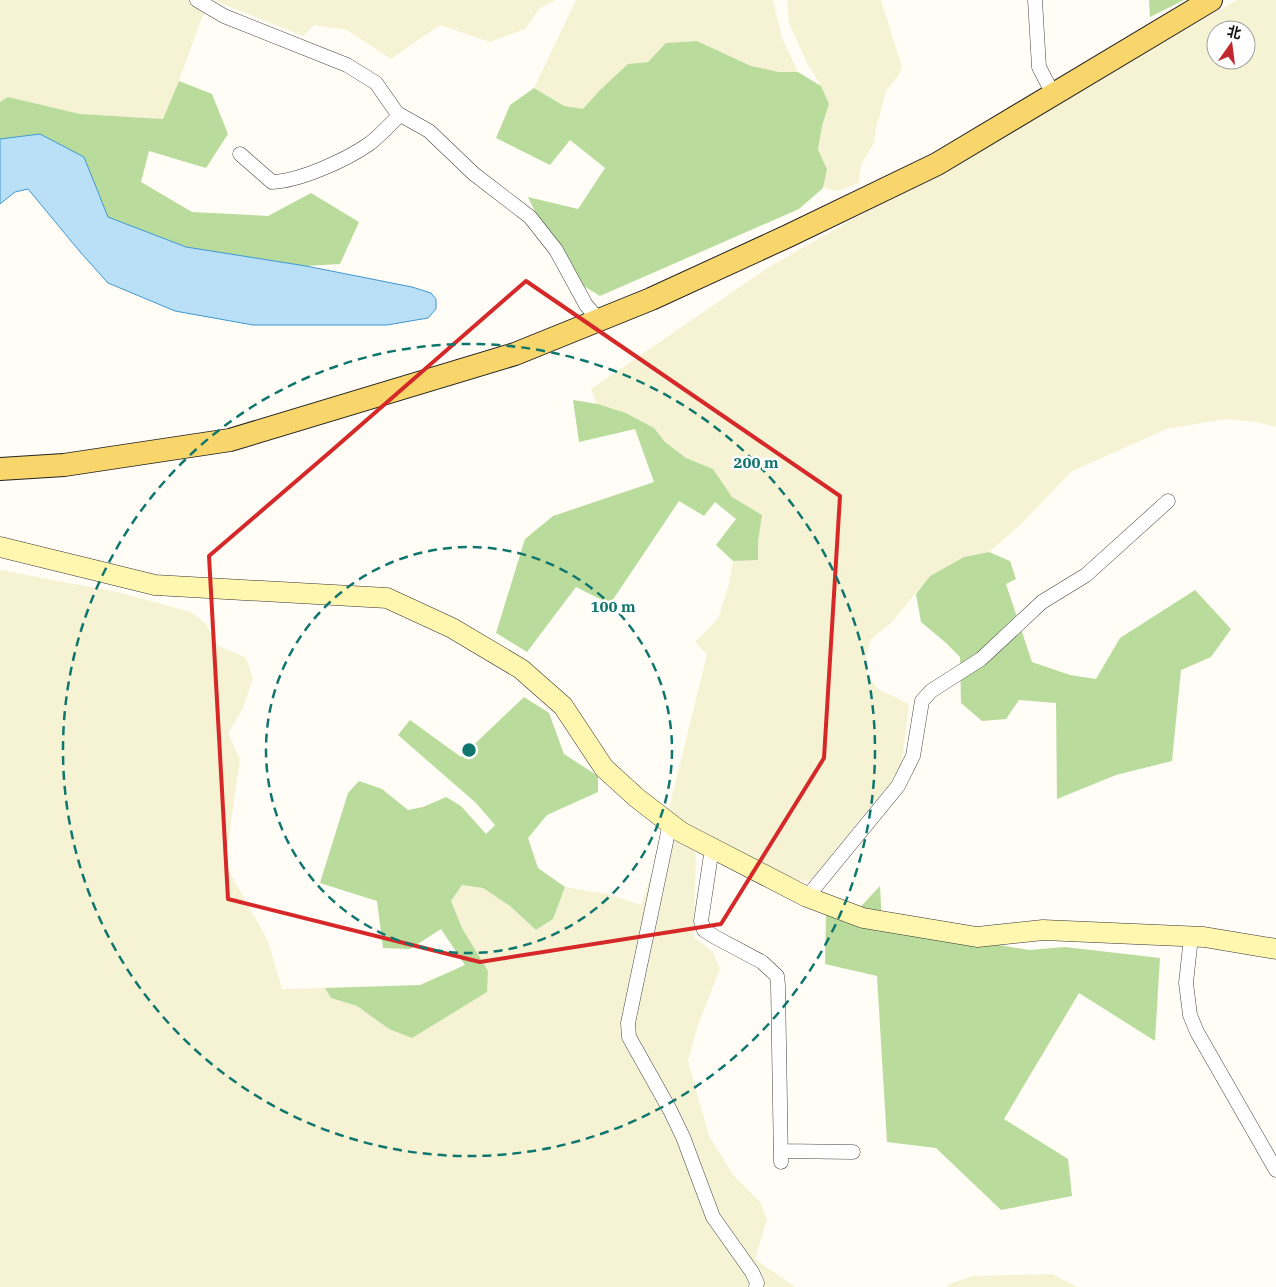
<svg xmlns="http://www.w3.org/2000/svg" width="1276" height="1287" viewBox="0 0 1276 1287" font-family="'IBM Plex Serif','Noto Sans SC',serif">
	<style>
		.farmland { fill: #f6f3d4; fill-rule: evenodd }
		.forest { fill: #b9dc9c }
		.water { fill: #b9e0f7; stroke: #3f96cf }
		.lines { fill: none; stroke-linecap: round; stroke-linejoin: round }
		.street-casing { stroke: #444; stroke-width: 15 }
		.secondary-casing { stroke: #333; stroke-width: 21 }
		.primary-casing { stroke: #222; stroke-width: 24 }
		.street { stroke: #fff; stroke-width: 14 }
		.secondary { stroke: #fff6b0; stroke-width: 20 }
		.primary { stroke: #f9d66b; stroke-width: 22 }
		.marked { fill: none; stroke: #d62828; stroke-width: 4; stroke-linejoin: round }
		.ring { fill: none; stroke: #0f766e; stroke-width: 2.5; stroke-dasharray: 9 6 }
		.centre { fill: #0f766e; stroke: #fff; stroke-width: 2.5 }
		.ring-label { font-size: 15px; text-anchor: middle; font-weight: bold; fill: #0f766e; stroke: #fff; stroke-width: 5; stroke-linejoin: round; paint-order: stroke }
	</style>
	<rect width="100%" height="100%" fill="#fffdf5"/>
	<!-- farmland -->
	<path class="farmland" d="M0 0H210L199 25 179 81 163 119 80 114 8 97 0 102Z
		M213 0H556L540 8 525 29 490 42 440 25 391 59 347 30 314 25 303 36Z
		M576 0H773L782 38 798 72H779L751 66 697 41 666 43 648 62 628 64 601 90 583 109 564 106 534 88Z
		M787 0H881L902 67 898 76 886 91 876 128 874 143 861 165 859 183 838 191 823 188 827 169 818 151 822 126 829 104 821 86 808 65 789 23Z
		M1237 0H1276V427L1256 422 1225 419 1167 429 1072 471 1021 524 989 552 964 557 930 576 891 623 871 639 866 657 867 674 878 689 909 704 902 762 892 781 809 882 790 878 722 846 668 812 707 655 695 642 718 619 729 584 733 561 758 559V542L762 515 732 497 713 469 686 458 665 442 654 428 626 413 597 404 591 389 769 267ZM1216 30H1246V60H1216Z
		M0 570 117 592 191 612 205 623 219 646 246 658 253 678 243 708 228 733 240 759 225 864 268 941 282 989 325 988 331 998 357 1006 389 1029 488 971 462 928 451 901 462 885 483 888 510 906 537 930 553 919 565 887 607 894 641 905 657 858 672 840 696 846 694 937 713 952 720 969 698 1025 688 1061 709 1136 734 1176 760 1202 767 1219 755 1259 795 1287H0Z
		M1052 1274 1077 1287H947L949 1284 973 1276Z"/>
	<!-- forest -->
	<path class="forest" d="M1149 0H1184L1150 17Z
		M697 41 751 66 779 72H798L821 86 829 104 822 126 818 150 827 169 823 188 799 209 600 296 574 280 545 232 528 197 578 209 605 168 570 140 550 165 496 138 510 105 534 88 564 106 583 109 600 90 628 64 648 62 666 43Z
		M179 81 212 94 228 134 206 168 149 151 141 182 192 212 268 216 311 193 359 222 340 264 306 266 186 247 108 217 84 157 40 134 0 139V102L8 97 80 114 163 119Z
		M573 400 598 404 626 413 654 428 665 442 686 458 713 469 732 497 762 515 758 542V560L733 561 716 545 736 519 715 502 704 516 679 501 610 604 576 587 527 652 496 633 525 539 553 516 654 482 635 429 579 442Z
		M989 552 1010 561 1016 579 1006 584 1032 662 1070 675 1096 679 1120 638 1195 590 1231 629 1211 657 1181 670 1172 761 1116 775 1057 799 1056 703 1019 700 1006 719 982 721 961 703 960 657 946 643 921 622 916 594 930 576 964 557Z
		M524 697 549 713 564 754 598 776V792L547 815 528 838 538 868 565 887 553 919 536 930 510 906 483 888 462 885 451 901 462 928 488 971 487 992 412 1038 389 1029 357 1006 331 998 325 988 420 985 465 965 441 929 410 949 383 948 377 901 320 883 348 793 359 781 382 789 408 810 423 807 446 797 461 806 486 834 495 825 476 803 398 735 410 720 461 757Z
		M880 886 882 925 1029 950 1065 947 1160 958 1155 1041 1079 993 1004 1119 1068 1159 1072 1196 1001 1210 936 1148 887 1142 877 976 825 964 826 913 848 920Z"/>
	<!-- water -->
	<path class="water" d="M40 134 84 157 108 217 186 247 306 266 412 287 431 293 436 299V309L428 318 387 325H253L175 311 108 283 81 253 28 189 15 192 0 204V139Z"/>
	<g class="lines">
		<defs>
			<path id="street" d="M197 0 224 16 347 65 376 83 397 113 429 131 474 174 530 217 556 250 586 305 599 320
				M1035 0 1039 67 1053 94
				M240 154 272 182C300 181 346 160 369 144 380 136 390 124 400 115
				M670 823 628 1023 629 1037 670 1110 683 1137 713 1217 752 1272 757 1283 756 1287
				M712 848 701 921 704 930 715 937 762 962 777 976 778 985 781 1162
				M807 897 898 786 913 756 922 701 931 691 981 659 1042 602 1086 575 1168 501
				M1191 937 1186 983 1190 1015 1197 1032 1276 1170
				M781 1151 853 1152"/>
			<path id="secondary" d="M0 547 155 585 387 598 452 628 521 669 563 706 604 768 637 798 681 832 807 897 863 918 977 937 1043 930 1204 937 1276 949"/>
			<path id="primary" d="M0 469 64 465 230 440 515 354 651 299 788 236 937 164 1211 0"/>
		</defs>
		<!-- street casing -->
		<use href="#street" class="street-casing"/>
		<!-- secondary casing -->
		<use href="#secondary" class="secondary-casing"/>
		<!-- primary casing -->
		<use href="#primary" class="primary-casing"/>
		<!-- street -->
		<use href="#street" class="street"/>
		<!-- secondary -->
		<use href="#secondary" class="secondary"/>
		<!-- primary -->
		<use href="#primary" class="primary"/>
	</g>
	<!-- marked area -->
	<path class="marked" d="M526 281 840 496 824 758 721 924 480 962 228 899 209 556 330 452Z"/>
	<!-- distance rings -->
	<g class="ring">
		<circle cx="469" cy="750" r="203"/>
		<circle cx="469" cy="750" r="406"/>
	</g>
	<circle cx="469" cy="750" r="8" class="centre"/>
	<g class="ring-label">
		<text x="756" y="468">200 m</text>
		<text x="613" y="612">100 m</text>
	</g>
	<!-- north arrow -->
	<g transform="translate(1231 45) rotate(14)"><circle r="24" fill="#ffffff" stroke="#a0a0a0"/>
	<path d="M0-4L9 19L0 12L-9 19Z" fill="#c4262e"/>
	<text y="-8" font-size="14" font-weight="bold" text-anchor="middle" fill="#111111">北</text>
	</g>
</svg>
